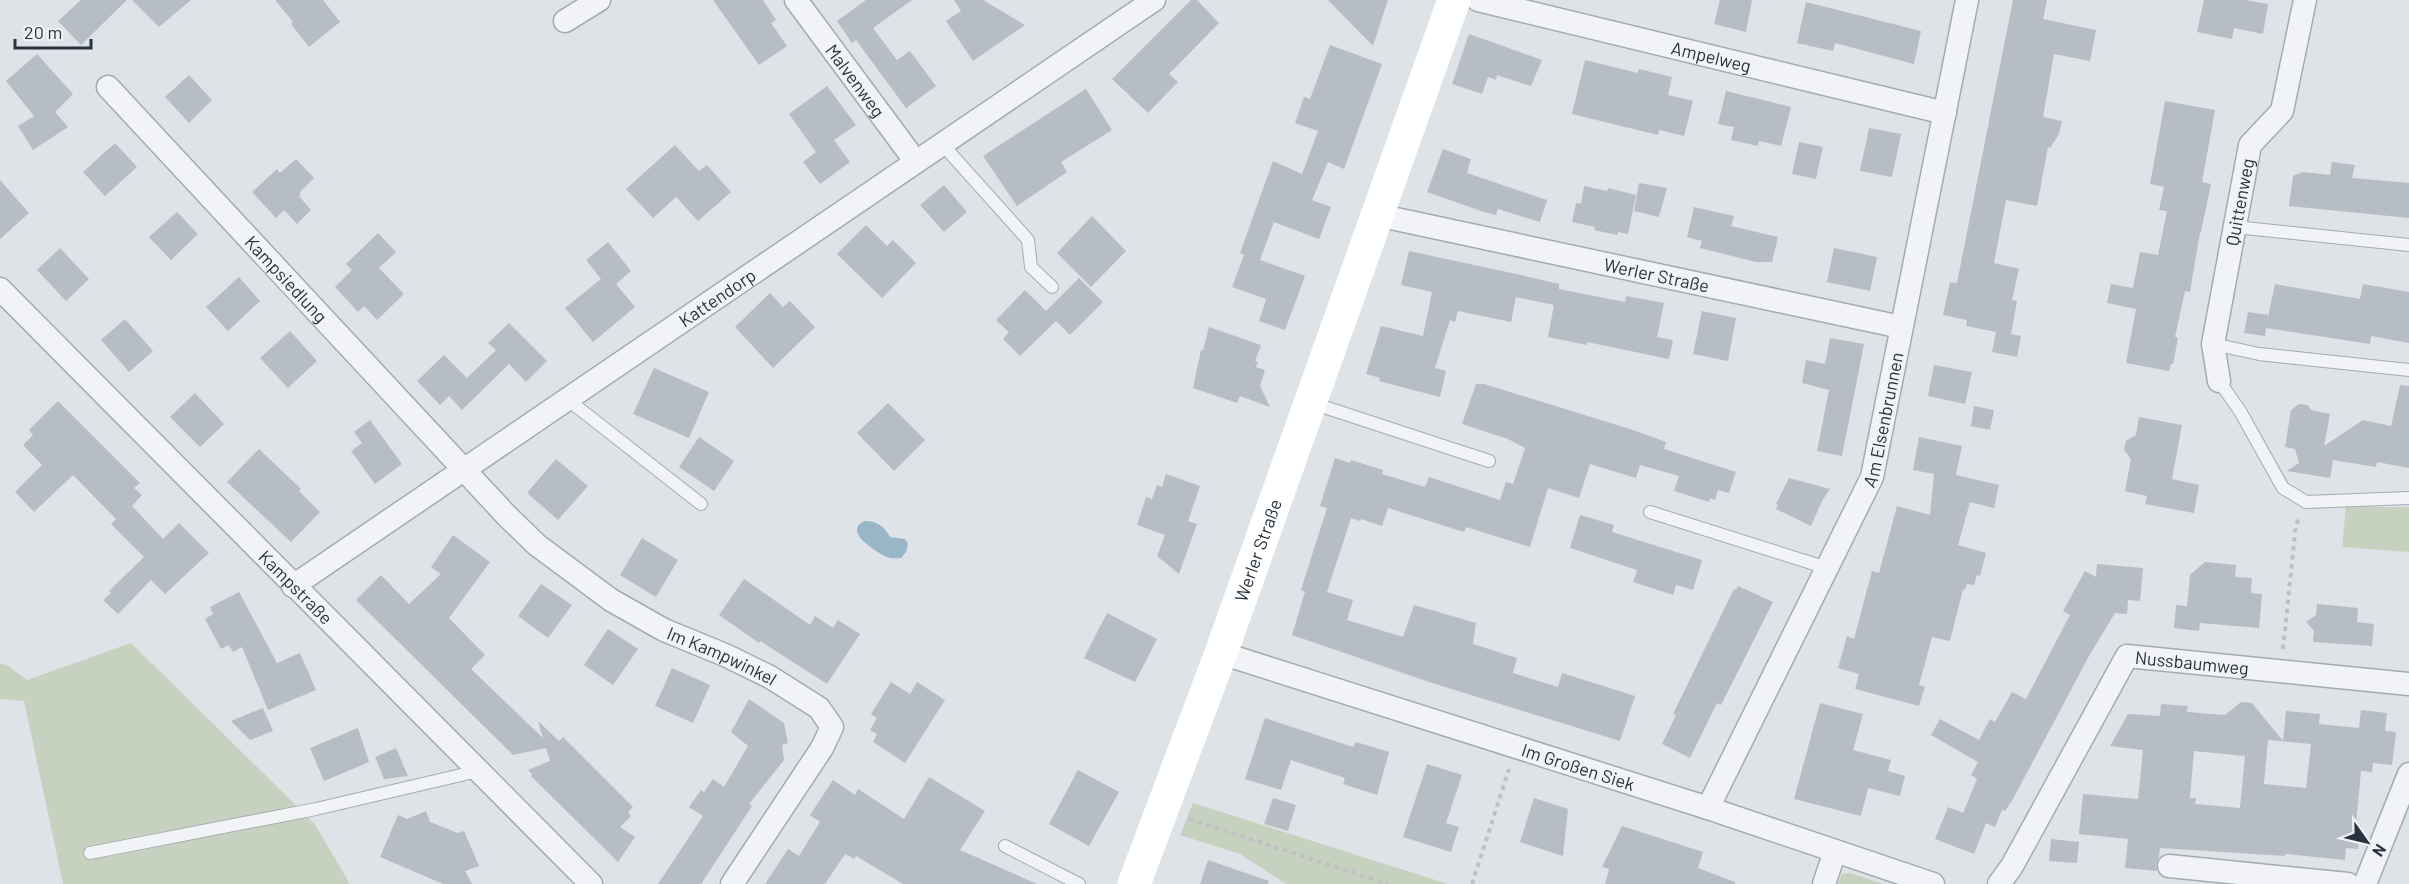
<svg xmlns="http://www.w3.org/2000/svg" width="2409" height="884" viewBox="0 0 2409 884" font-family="Barlow,sans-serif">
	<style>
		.green { fill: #c6d2bf }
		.water { fill: #99b6c8 }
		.building { fill: #b6bdc4; fill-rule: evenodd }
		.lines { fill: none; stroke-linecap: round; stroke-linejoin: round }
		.service-casing { stroke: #a3abb2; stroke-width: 14 }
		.minor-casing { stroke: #a3abb2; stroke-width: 25 }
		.path { stroke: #bcc1c6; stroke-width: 4; stroke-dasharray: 4.5 4.5; stroke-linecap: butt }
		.service { stroke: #f1f3f6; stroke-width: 12 }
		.minor { stroke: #f1f3f6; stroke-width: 22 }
		.secondary { stroke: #fff; stroke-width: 33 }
		.labels { text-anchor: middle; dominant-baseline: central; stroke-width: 4.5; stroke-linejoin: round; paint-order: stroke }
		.street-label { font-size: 18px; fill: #27333e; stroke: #eef2f5 }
	</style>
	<rect width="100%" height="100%" fill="#dee3e8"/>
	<!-- green -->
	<path class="green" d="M2346 507H2409V552L2342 547Z
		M131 643 314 823 350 884H63L24 701 0 699V664L7 665 27 680Z
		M1193 803 1448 884H1286L1240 854 1180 835Z
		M1850 873 1883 884H1837L1842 874Z"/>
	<!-- water -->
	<path class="water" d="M865 521C877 521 884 526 890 537L905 539 908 544 906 552 901 558C896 558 891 559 887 557 877 552 841 531 865 521Z"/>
	<!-- building -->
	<path class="building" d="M81 0H127L81 45 58 21Z
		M132 0H191L159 27Z
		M275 0H323L340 22 309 47 291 24 293 22Z
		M713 0H763L776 20 771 23 787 46 759 65Z
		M866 0H912L873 28 897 60 910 51 936 86 906 108 856 40 852 43 837 21Z
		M954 0H983L1025 25 973 61 946 21 961 11Z
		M1191 0H1197L1219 23 1169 74 1178 82 1148 113 1112 79Z
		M1328 0H1388L1373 46Z
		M1720 0H1752L1746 32 1714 24Z
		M2013 0H2047L2043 19 2096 30 2090 61 2054 54 2043 117 2062 121 2059 134 2050 148 2048 147 2037 206 2006 200 1994 263 2019 269 2012 300 2017 301 2011 334 2021 336 2017 357 1992 352 1996 332 1966 326 1967 320 1943 315 1950 282 1957 283Z
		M2204 0H2245L2268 4 2263 34 2234 28 2232 39 2197 32Z
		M1806 2 1921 31 1914 64 1835 43 1833 51 1797 43Z
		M1469 34 1542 60 1531 86 1497 75 1496 80 1488 77 1482 94 1452 84Z
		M1330 45 1382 64 1344 169 1328 162 1312 200 1331 207 1319 239 1274 222 1260 260 1305 276 1285 330 1259 321 1266 299 1232 287 1244 255 1240 253 1273 161 1302 174 1318 131 1295 123 1304 97 1310 99Z
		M37 54 73 94 55 112 68 127 33 150 18 126 34 116 6 81Z
		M1585 60 1638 73 1639 69 1672 77 1668 95 1693 101 1684 136 1659 130 1658 135 1572 114Z
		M189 75 212 100 189 123 165 97Z
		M827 86 856 125 834 140 850 162 820 184 803 162 816 152 789 114Z
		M1086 89 1112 130 1061 162 1067 172 1017 206 983 156Z
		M1726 91 1791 107 1781 146 1759 141 1758 146 1731 140 1734 127 1718 124Z
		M2165 101 2215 110 2202 182 2211 184 2201 232H2200L2190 292 2185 291 2175 337 2178 338 2173 364H2171L2169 371 2126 363 2136 309 2107 303 2111 284 2133 288 2140 252 2158 255 2167 211 2159 210 2164 187 2150 184Z
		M1869 128 1901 134 1892 177 1860 171Z
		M1799 142 1823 147 1816 179 1792 174Z
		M115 143 137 167 105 196 83 172Z
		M675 145 699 171 707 165 731 192 698 221 676 197 653 218 626 189Z
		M1443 149 1471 159 1467 173 1547 200 1540 222 1498 209 1496 215 1484 212 1427 192Z
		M296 159 314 178 299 193 301 194 299 196 311 210 297 224 284 210 276 218 252 192 277 169 280 173Z
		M2332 162 2355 165 2352 178 2409 183V218L2289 206 2293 176 2303 172 2330 175Z
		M0 180 29 213 0 239Z
		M1639 183 1667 188 1659 217 1634 211Z
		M944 185 967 212 944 232 920 205Z
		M1584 186 1607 191 1608 188 1636 195 1628 234 1618 232 1617 235 1594 230 1595 227 1572 222 1576 203 1581 204Z
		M1694 207 1734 216 1731 226 1778 237 1772 262H1756L1700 248 1702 241 1687 237Z
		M177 212 198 234 171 260 149 237Z
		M1092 216 1126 251 1091 287 1057 253Z
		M866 225 887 246 893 240 916 263 882 298 837 254Z
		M378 233 396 252 379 268 404 294 377 320 364 306 358 312 335 287 352 270 346 264Z
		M608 242 631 271 616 284 635 307 593 342 565 308 601 279 586 260Z
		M60 248 89 279 66 301 37 270Z
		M1834 248 1877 257 1870 291 1827 282Z
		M1409 251 1521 275 1559 284V289L1625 302 1626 296 1664 303 1657 337 1673 340 1669 359 1587 342V345L1548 337 1554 305 1516 297 1511 322 1458 311 1455 322 1450 320 1435 368 1446 371 1440 397 1379 381 1380 378 1366 374 1381 326 1423 336 1432 292 1401 285Z
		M239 277 260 301 228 331 206 307Z
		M1079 278 1103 302 1070 335 1056 321 1020 356 1003 339 1009 332 996 320 1025 290 1046 311Z
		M2275 284 2360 299 2363 284 2409 292V343L2371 336 2370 344 2266 328 2265 336 2244 333 2248 312 2269 315 2267 322Z
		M770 293 783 307 790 301 815 327 773 368 735 327Z
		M1702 311 1736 318 1728 361 1693 354Z
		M125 319 153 351 129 372 101 340Z
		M509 323 547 361 526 382 509 364 462 410 449 396 440 405 417 381 444 355 467 378 496 350 488 343Z
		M1209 327 1261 345 1255 361 1258 362 1256 367 1265 370 1260 386 1270 407 1240 396 1237 403 1193 388 1201 350H1203Z
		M290 331 317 361 288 388 260 358Z
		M1830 338 1864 344 1842 456 1817 451 1829 390 1802 383 1806 360 1825 364Z
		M1934 365 1972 372 1965 404 1928 396Z
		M654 368 709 392 689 438 633 414Z
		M1476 384H1484L1633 430 1666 442 1664 449 1736 472 1729 493 1718 490 1715 500 1710 498 1709 502 1674 491 1679 476 1640 465 1636 478 1590 464 1579 498 1548 488 1530 547 1466 527 1464 532 1388 508 1382 526 1361 519 1360 521 1351 518 1327 592 1353 600 1347 620 1403 637 1414 605 1476 623 1473 644 1517 658 1513 673 1558 687 1562 673 1635 696 1620 741 1429 682 1292 635 1305 592 1301 590 1327 508 1320 506 1335 458 1350 463 1351 460 1383 470 1382 474 1425 487 1429 477 1500 500 1506 482 1513 484 1525 448 1508 439 1462 424Z
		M2400 385 2409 386V468L2377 462 2376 467 2333 460 2330 478 2287 471 2299 463 2295 449 2285 447 2291 410 2299 404 2308 405 2311 410 2330 414 2324 446 2363 420 2391 426Z
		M195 393 224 424 200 447 170 417Z
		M58 401 140 483 134 488 142 495 132 506 163 539 179 523 209 553 165 594 151 580 118 614 103 600 111 593 109 591 144 557 111 524 116 519 73 475 34 512 15 492 42 465 23 445 33 435 29 430Z
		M888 403 925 440 894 471 857 433Z
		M1974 406 1994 410 1990 430 1971 426Z
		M2139 417 2182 425 2172 479 2199 485 2194 513 2145 504 2147 496 2125 491 2131 459 2124 450 2126 441 2136 435Z
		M370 420 402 464 375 484 351 451 362 443 354 432Z
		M699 437 734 461 714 491 679 467Z
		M1919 437 1962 446 1956 475 1999 485 1994 508 1970 502 1958 545 1986 553 1980 576 1977 575 1974 585 1967 584 1965 590 1963 589 1950 641 1932 637 1919 685 1925 687 1919 706 1855 689 1859 674 1838 668 1847 636 1854 639 1872 571 1879 573 1897 506 1930 515 1934 474 1913 470Z
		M259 449 301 489 299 491 320 512 291 542 227 482Z
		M556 459 588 486 558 520 527 493Z
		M1166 474 1200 486 1188 521 1197 524 1179 574 1157 556 1165 535 1137 525 1146 497 1152 499 1157 485 1162 487Z
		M1789 478 1830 489 1822 501 1811 526 1776 509 1778 505 1776 504Z
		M1580 515 1614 525 1612 532 1702 560 1693 590 1676 585 1673 595 1633 582 1637 570 1570 548Z
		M453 535 490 562 449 618 485 655 471 669 543 738 538 721 559 741 563 737 633 807 628 812 631 816 620 827 635 837 618 862 531 776 532 774 528 770 550 761 546 748 513 755 356 600 381 575 409 604 441 574 431 567Z
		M642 538 678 560 656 597 620 575Z
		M2205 562 2236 565 2235 577 2252 578 2251 593 2262 594 2259 628 2200 623 2199 631 2174 628 2176 605 2187 606 2190 575Z
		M2097 564 2143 568 2140 601 2128 600 2127 614 2115 613 2089 656 2013 799 2005 811 2002 810 1995 827 1986 823 1974 854 1935 839 1948 807 1963 813 1977 779 1971 775 1978 762 1931 735 1940 719 1979 740 1990 719 1995 722 2012 692 2026 699 2070 615 2063 611 2085 571 2096 577Z
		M744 579 810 625 815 616 833 628 838 620 860 634 827 684 760 641 759 643 719 615Z
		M541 584 572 605 548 638 518 616Z
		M1738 586 1773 602 1721 705 1717 703 1690 758 1662 744 1676 715 1673 714 1734 589 1736 590Z
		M239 592 277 663 300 653 316 690 268 710 242 647 233 652 229 645 221 649 205 619 213 614 210 607Z
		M2317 604 2358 608 2357 622 2374 624 2372 646 2313 642 2314 631 2306 622 2316 615Z
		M1107 613 1157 639 1135 682 1084 658Z
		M608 629 638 649 613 685 584 665Z
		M672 668 710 685 693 723 655 706Z
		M891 682 910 694 917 682 945 700 905 763 873 742 877 734 870 730 877 718 871 714Z
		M749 699 784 723 788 743 782 745 784 760 749 804 752 806 701 884H658L703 816 689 807 701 790 704 792 713 779 724 787 748 746 731 732Z
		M2241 702 2252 703 2283 741 2286 711 2320 714 2319 724 2359 728 2361 710 2387 713 2385 731 2396 732 2392 765 2373 763 2372 772 2361 771 2356 825H2361L2358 849 2346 848 2345 860 2285 854V856L2160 848 2159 857 2156 864 2157 871 2125 868 2128 839 2079 834 2083 794 2138 799 2143 750 2110 746 2128 714 2160 716 2161 704 2188 706 2187 712 2225 715ZM2268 740 2311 744 2306 788 2264 784ZM2194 751 2245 756 2240 808 2195 804 2196 798H2190Z
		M1820 703 1863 714 1853 750 1891 760 1888 771 1905 776 1900 796 1868 788 1861 816 1794 799Z
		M263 708 273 731 250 740 231 721Z
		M1265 718 1353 747 1356 742 1389 752 1377 795 1343 784 1345 778 1291 760 1281 790 1245 779Z
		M358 728 369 762 324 781 310 748Z
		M396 748 408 776 384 779 375 757Z
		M1427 764 1462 775 1446 823 1459 827 1451 852 1403 837Z
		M1078 770 1119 792 1089 846 1049 824Z
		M929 777 985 811 960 850 1037 884H903L856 856 854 859 845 854 825 884H765L788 849 799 856 820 822 810 815 833 780 855 795 858 789 904 819Z
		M1273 798 1296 805 1288 831 1264 824Z
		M1534 798 1568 809 1563 856 1520 842Z
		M426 811 430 822 458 833 464 831 479 866 465 871 472 884H443L380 857 398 815 407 819Z
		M1622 826 1703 852 1698 868 1735 882V884H1605L1609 869 1602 867Z
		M2051 839 2079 842 2077 863 2049 861Z
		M1208 860 1269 881 1268 884H1200Z"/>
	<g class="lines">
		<defs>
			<path id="service" d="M942 144 1028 240 1031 267 1052 287
				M2235 227 2409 245
				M2213 344 2259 354 2409 370
				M2219 381 2240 411 2283 488 2306 502 2409 498
				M567 399 701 504
				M1312 403 1489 461
				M1650 512 1827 568
				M1005 846 1079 884
				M90 853 316 809 478 771"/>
			<g id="minor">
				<path id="s1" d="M796 0 916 162"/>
				<path id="s2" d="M1478 0 1945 113"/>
				<path d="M565 21 599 0"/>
				<path id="s3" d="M108 87 507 516 537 545 611 600 664 630 725 655 770 677 819 708 832 727 822 748 732 884"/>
				<path id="s4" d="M1377 215 1901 327"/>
				<path id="s5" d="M0 289 591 884"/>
				<path id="s6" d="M2219 381 2213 344 2250 145 2282 111 2305 0"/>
				<path id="s7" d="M293 586 1154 0"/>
				<path id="s8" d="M1221 653 1708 808 1933 884"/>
				<path id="s9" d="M1708 808 1872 477 1967 0"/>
				<path d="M2169 866 2348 884"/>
				<path d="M1824 884 1835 851"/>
				<path id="s10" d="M1999 884 2012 866 2127 656 2409 684"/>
				<path d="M2365 884 2409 774"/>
			</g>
		</defs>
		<!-- service casing -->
		<use href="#service" class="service-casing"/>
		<!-- minor casing -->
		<use href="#minor" class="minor-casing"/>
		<!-- path -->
		<path class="path" d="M2283 649 2296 524 2300 517
			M1189 819 1388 884
			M1472 884 1509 769"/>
		<!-- service -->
		<use href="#service" class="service"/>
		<!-- minor -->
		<use href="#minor" class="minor"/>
		<!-- secondary -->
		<path class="secondary" id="s11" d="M1134 884 1221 653 1454 0"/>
	</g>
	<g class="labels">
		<!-- street labels -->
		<g class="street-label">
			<text stroke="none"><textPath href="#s2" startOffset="240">Ampelweg</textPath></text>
			<text stroke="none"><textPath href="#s1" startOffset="100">Malvenweg</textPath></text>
			<text stroke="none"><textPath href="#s6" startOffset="182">Quittenweg</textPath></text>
			<text stroke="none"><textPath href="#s4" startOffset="286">Werler Straße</textPath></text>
			<text stroke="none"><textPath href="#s3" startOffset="262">Kampsiedlung</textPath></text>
			<text stroke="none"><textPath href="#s7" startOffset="513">Kattendorp</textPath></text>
			<text stroke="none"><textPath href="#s9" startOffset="428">Am Elsenbrunnen</textPath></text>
			<text stroke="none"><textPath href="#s11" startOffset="356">Werler Straße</textPath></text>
			<text stroke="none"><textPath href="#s5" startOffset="420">Kampstraße</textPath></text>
			<text stroke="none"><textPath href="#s3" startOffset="844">Im Kampwinkel</textPath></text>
			<text stroke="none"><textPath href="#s10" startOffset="327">Nussbaumweg</textPath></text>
			<text stroke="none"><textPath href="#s8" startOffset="375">Im Großen Siek</textPath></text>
		</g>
	</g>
	<!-- north arrow -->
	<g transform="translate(2367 842) rotate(124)" stroke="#eef2f5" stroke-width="4.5" paint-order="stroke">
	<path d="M0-4.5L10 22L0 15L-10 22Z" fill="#27333e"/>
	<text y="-9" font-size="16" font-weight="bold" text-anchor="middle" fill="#27333e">N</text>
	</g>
	<!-- scale -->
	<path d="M15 39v9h76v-9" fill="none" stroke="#27333e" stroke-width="3"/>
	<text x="24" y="39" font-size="18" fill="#27333e" stroke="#eef2f5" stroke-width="4.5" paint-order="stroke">20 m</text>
</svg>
